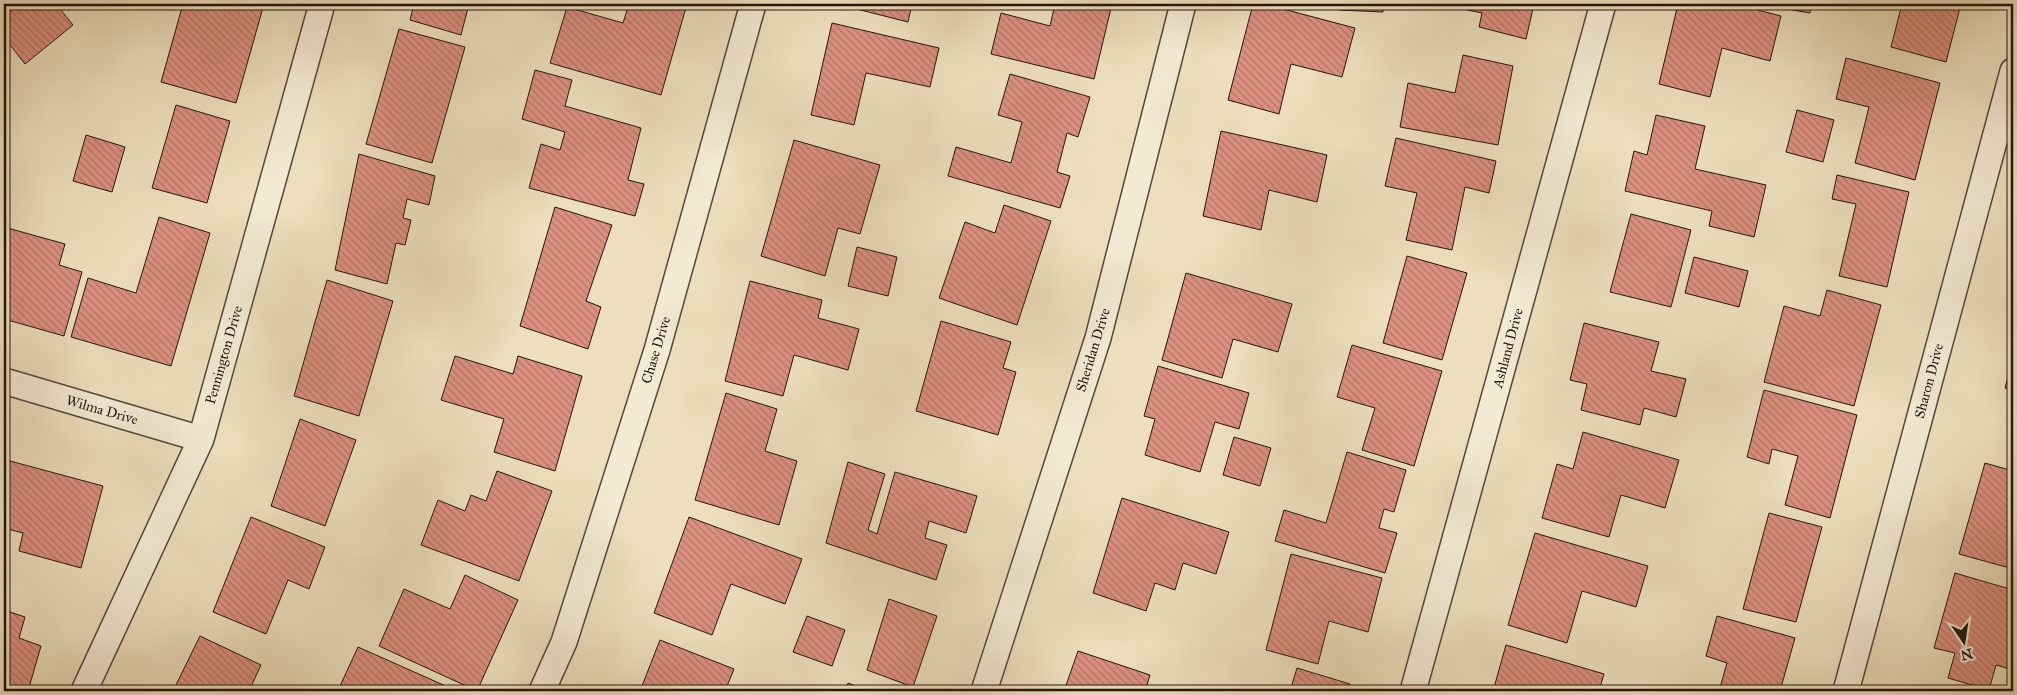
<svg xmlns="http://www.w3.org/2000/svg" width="2017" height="695" viewBox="0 0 2017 695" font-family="'IM FELL Great Primer',serif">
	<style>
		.building { fill: url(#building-back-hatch); stroke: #22160e }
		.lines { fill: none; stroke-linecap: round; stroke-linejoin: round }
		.street-casing { stroke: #55483a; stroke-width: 28 }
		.street { stroke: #f3ead4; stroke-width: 25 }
		.labels { text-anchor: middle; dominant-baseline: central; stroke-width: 4.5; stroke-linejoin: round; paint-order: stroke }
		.street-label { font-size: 14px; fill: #22160e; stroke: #f3ead4 }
	</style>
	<defs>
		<pattern id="building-back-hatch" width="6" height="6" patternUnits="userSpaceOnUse" patternTransform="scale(1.25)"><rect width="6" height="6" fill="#dd9080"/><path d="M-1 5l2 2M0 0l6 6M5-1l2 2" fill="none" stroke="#b37567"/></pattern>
	</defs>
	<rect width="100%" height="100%" fill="#eddfbd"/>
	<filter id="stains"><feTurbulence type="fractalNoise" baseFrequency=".004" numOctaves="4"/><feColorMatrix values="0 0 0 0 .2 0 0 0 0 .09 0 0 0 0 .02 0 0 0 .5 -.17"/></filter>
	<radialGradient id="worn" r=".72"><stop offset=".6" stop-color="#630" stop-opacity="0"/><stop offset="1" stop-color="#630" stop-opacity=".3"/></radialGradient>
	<!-- building -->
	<path class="building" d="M4 4H56L73 25 25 64 4 37Z
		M183 4H264L236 103 161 82Z
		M414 4H469L461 35 410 20Z
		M629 4H687L661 95 550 63 567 7 623 23Z
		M837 4H912L908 22Z
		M1055 4H1112L1094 79 991 54 1001 13 1050 26Z
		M1253 4H1264L1355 28 1342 77 1291 64 1279 114 1228 100Z
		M1340 4H1383V12L1339 10Z
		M1439 4H1534L1526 39 1479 27 1482 13Z
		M1678 4H1735L1781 16 1770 61 1722 48 1710 97 1659 84Z
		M1771 4H1811L1810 13 1770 6Z
		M1902 4H1961L1946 62 1891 47Z
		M832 23 939 48 930 87 866 73 854 125 811 115Z
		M399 29 465 47 432 163 366 144Z
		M1463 55 1513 66 1498 145 1400 127 1408 83 1455 93Z
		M1846 58 1940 83 1915 180 1855 163 1869 107 1836 99Z
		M535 70 572 80 565 106 641 128 628 180 644 184 635 216 529 188 541 144 560 150 565 132 522 119Z
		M1010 74 1090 97 1078 137 1067 133 1057 172 1070 176 1060 208 948 176 956 147 1011 163 1022 122 998 115Z
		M176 105 230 121 207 203 152 188Z
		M1797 110 1834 120 1823 162 1786 152Z
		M1656 115 1705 126 1695 169 1766 185 1754 237 1709 226 1712 211 1625 191 1634 151 1647 155Z
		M1221 131 1327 155 1317 202 1269 190 1261 230 1203 216Z
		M86 135 125 147 112 192 73 181Z
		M1396 138 1496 161 1489 193 1465 187 1452 250 1406 240 1417 193 1385 186Z
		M794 140 880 165 860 234 838 228 825 276 761 256Z
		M359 154 435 176 429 205 407 199 403 218 411 220 405 245 396 243 387 284 335 270Z
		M1837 175 1909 192 1887 287 1839 276 1856 204 1832 199Z
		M1004 205 1051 221 1017 325 939 298 965 222 995 233Z
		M555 207 612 225 586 301 601 307 588 349 520 326Z
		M1631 214 1691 230 1671 307 1610 292Z
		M159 217 210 233 171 366 71 337 88 278 136 293Z
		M4 227 65 244 59 265 82 272 64 336 4 319Z
		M857 247 897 257 888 296 848 286Z
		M1407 256 1467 273 1442 360 1383 343Z
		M1694 257 1748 271 1739 307 1685 293Z
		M1186 273 1292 304 1278 352 1233 339 1222 378 1162 360Z
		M327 280 393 301 359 416 294 396Z
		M750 281 822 300 818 318 859 329 848 370 794 355 783 396 725 381Z
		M1827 290 1881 305 1854 406 1764 382 1784 306 1820 316Z
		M941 321 1011 342 1003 368 1016 372 998 435 916 411Z
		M1584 323 1659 342 1651 371 1686 379 1676 417 1644 408 1640 425 1581 410 1587 384 1570 380Z
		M1352 345 1442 371 1414 466 1362 450 1375 408 1337 397Z
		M455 356 513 374 518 356 582 376 555 471 494 452 504 419 441 400Z
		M2013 358V390L2005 388Z
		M1158 366 1249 393 1239 429 1215 422 1200 472 1145 455 1155 419 1144 416Z
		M1764 390 1857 415 1830 518 1785 505 1798 456 1772 449 1769 464 1747 457Z
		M726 393 777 409 765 451 797 461 779 525 695 500Z
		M300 419 356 440 325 526 271 506Z
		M1583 432 1679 460 1665 508 1621 495 1609 537 1542 518 1557 464 1573 469Z
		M1234 437 1271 448 1260 486 1223 475Z
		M1347 452 1406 470 1394 512 1384 509 1379 528 1397 533 1385 573 1275 541 1284 510 1326 523Z
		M10 461 103 486 81 568 19 551 23 533 4 528V487Z
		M848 462 885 474 868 530 877 534 895 472 977 496 966 533 929 521 925 538 947 545 936 580 826 543Z
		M1985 463 2013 471V569L1959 554Z
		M497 471 552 491 519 581 421 545 438 500 465 511 471 495 486 501Z
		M1122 498 1229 532 1216 574 1183 563 1175 590 1155 583 1146 611 1093 593Z
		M1769 513 1822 527 1796 622 1743 609Z
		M251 517 325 547 309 589 288 580 266 634 213 612Z
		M689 517 802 559 785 604 731 584 712 635 654 613Z
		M1535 533 1648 566 1636 607 1582 591 1567 643 1508 625Z
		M1291 554 1382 578 1368 632 1329 621 1318 664 1266 650Z
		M1955 573 2013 590V604L2010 615 2013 616V670L1996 665 1989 690 1948 678 1955 653 1934 648Z
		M465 575 518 600 477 691 379 646 404 589 450 609Z
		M889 599 937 616 913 687 867 670Z
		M4 610 25 617 19 638 41 646 28 691H4Z
		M807 616 845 630 832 666 793 652Z
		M1717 616 1795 638 1780 691H1719L1727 663 1706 656Z
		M200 636 261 665 249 691H173Z
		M660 640 734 669 725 691H640Z
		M1506 645 1604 674 1599 691H1493Z
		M358 647 457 691H350L340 686Z
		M1078 651 1150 675 1145 691H1064Z
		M1297 668 1350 684 1348 691H1290Z
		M848 683 869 691H845Z
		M1925 685 1946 691H1923Z"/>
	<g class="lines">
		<defs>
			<path id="street" d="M4 381 201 439
				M84 691 201 439 322 4
				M542 691 564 642 657 350 753 4
				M984 691 1098 338 1183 4
				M1413 691 1603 4
				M1846 691 2013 71"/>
		</defs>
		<!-- street casing -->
		<use href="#street" class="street-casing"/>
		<!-- street -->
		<use href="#street" class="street"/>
	</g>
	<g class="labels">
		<!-- street labels -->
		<g class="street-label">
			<text transform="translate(1508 348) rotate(-75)">Ashland Drive</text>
			<text transform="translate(656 350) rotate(-73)">Chase Drive</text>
			<text transform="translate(1093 350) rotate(-73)">Sheridan Drive</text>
			<text transform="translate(224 355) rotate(-74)">Pennington Drive</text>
			<text transform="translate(1929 381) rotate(-75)">Sharon Drive</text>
			<text transform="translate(102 410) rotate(16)">Wilma Drive</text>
		</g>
	</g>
	<!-- margin -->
	<rect width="2017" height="695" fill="none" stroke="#eddfbd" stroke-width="20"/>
	<rect x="5" y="5" width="2007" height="685" fill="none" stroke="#22160e" stroke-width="2.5"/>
	<rect x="10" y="10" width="1997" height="675" fill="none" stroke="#22160e"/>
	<!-- north arrow -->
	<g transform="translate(1964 642) rotate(167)" stroke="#f3ead4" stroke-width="4" paint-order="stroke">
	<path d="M0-4L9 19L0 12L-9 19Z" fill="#22160e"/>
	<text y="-8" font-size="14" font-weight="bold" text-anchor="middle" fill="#22160e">N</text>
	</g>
	<rect width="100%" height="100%" filter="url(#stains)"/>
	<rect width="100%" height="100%" fill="url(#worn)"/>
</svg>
